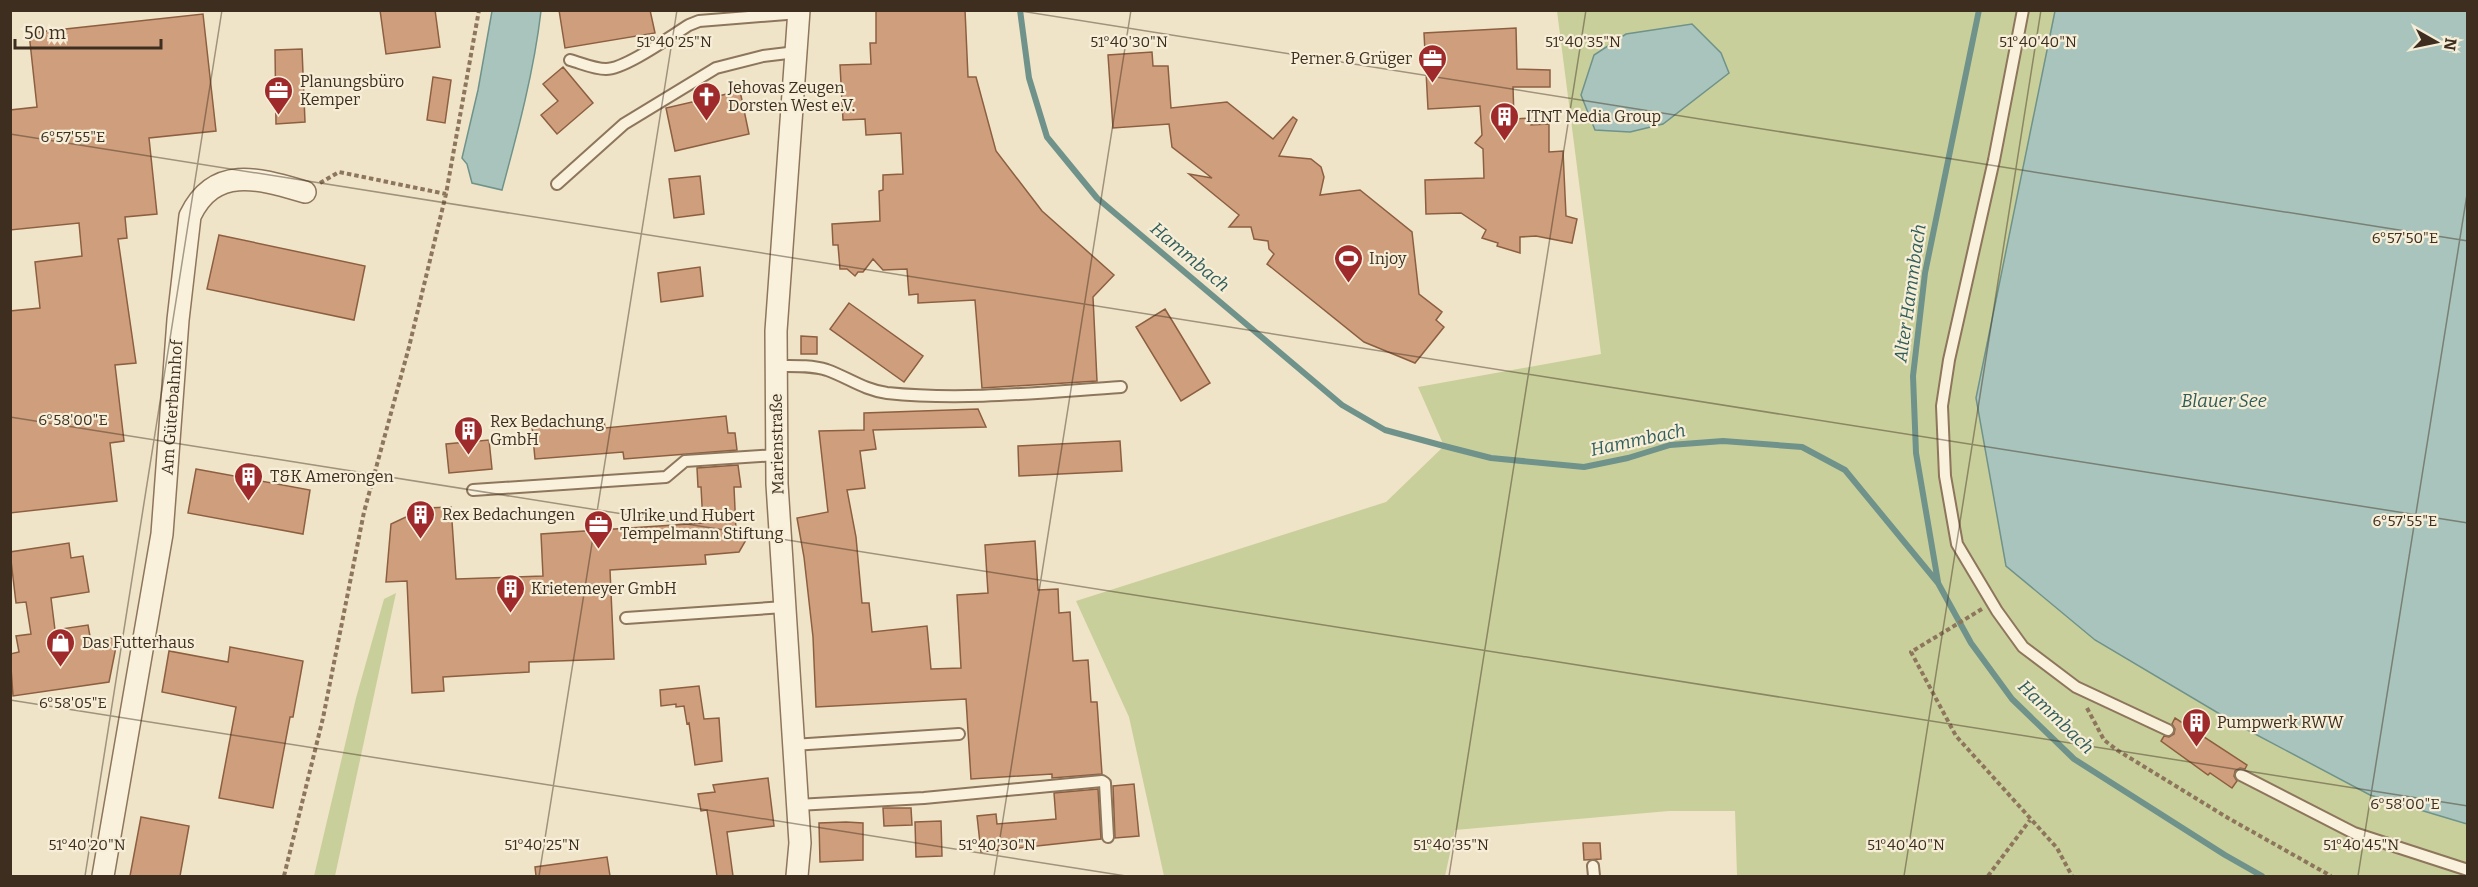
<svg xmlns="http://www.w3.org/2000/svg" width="2478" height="887" viewBox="0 0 2478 887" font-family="Bitter,serif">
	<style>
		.green { fill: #c9cf9b }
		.water { fill: #a9c4bc; stroke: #6f938a; stroke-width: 1.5 }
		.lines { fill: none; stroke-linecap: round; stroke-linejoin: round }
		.stream { stroke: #6f938a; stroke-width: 6 }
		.building { fill: #cf9f7d; stroke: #8d5f41; stroke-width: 1.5 }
		.service-casing { stroke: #8d765c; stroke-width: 14 }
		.minor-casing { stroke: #8d765c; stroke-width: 24 }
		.path { stroke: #8d765c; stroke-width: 4; stroke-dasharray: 4.5 3; stroke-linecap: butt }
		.service { stroke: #faf1dc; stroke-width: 10 }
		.minor { stroke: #faf1dc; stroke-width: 21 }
		.ticks { fill: none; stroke: #3d2e20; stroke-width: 1.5; stroke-opacity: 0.45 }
		.labels { text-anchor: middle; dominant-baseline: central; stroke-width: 4.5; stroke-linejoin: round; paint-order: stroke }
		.poi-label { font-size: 16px; fill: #3d2e20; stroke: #f7eed8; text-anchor: start }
		.street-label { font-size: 16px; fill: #3d2e20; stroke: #f7eed8 }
		.water-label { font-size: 18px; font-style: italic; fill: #2f5d5a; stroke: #f7eed8 }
		.ticks-label { font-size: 15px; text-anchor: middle; fill: #3d2e20; stroke: #f7eed8; stroke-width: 4.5; stroke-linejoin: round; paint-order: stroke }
	</style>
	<rect width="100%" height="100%" fill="#f0e4c8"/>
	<!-- green -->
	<path class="green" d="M1557 11H2055L2040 87 2095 640 2240 726 2370 795 2467 824V876H1737L1735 811H1669L1455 830 1445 876H1164L1129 717 1076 601 1386 502 1444 446 1418 387 1601 354Z
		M396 593 335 876H314L356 698 384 599Z"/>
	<!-- water -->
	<path class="water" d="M492 11H541C534 71 518 131 502 190L472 183 467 164 462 158 478 90Z
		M2055 11H2467V824L2370 795 2240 726 2095 640 2006 566 1976 398Z
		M1692 24 1721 53 1729 73 1663 124 1630 132 1595 130 1581 95 1594 55 1626 34Z"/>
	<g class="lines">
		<!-- stream -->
		<path class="stream" d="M1020 10 1029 78 1047 137 1097 198 1342 405 1385 430 1444 446 1491 458 1584 467 1628 458 1670 445 1723 441 1802 447 1845 470 1938 583 1971 643 2012 699 2074 759 2225 855 2262 876
			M1938 582 1916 453 1913 376 1925 273 1979 10"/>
	</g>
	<!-- building -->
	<path class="building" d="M380 10H435L440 47 386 54Z
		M559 10H650L655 33 565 48Z
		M876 10H965L968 77H976L996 151 1042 211 1114 275 1093 297 1097 381 982 388 975 300 918 303V294L909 295 907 269 883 270 873 259 863 272H858L855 276 847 269H840L838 245H833L832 224 880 221 879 191 883 190V175L903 174 901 133 866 135 865 119 843 120 840 65 871 64 870 43H876Z
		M203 14 216 131 149 138 157 214 125 217 127 238 118 239 136 363 115 365 124 441 110 443 117 501 10 513V311L40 308 35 262 82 256 79 223 10 230V110L37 107 29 33Z
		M1516 28 1517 69 1550 70V87H1513L1514 119 1531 118V125L1549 124V152L1563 151 1566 216 1577 219 1572 243 1536 236 1520 237V253L1497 246 1498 243 1482 238 1486 230 1461 213 1426 214 1425 180 1484 178 1483 149 1475 143 1482 135 1480 106 1428 109 1424 33Z
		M302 49 305 122 276 124 275 50Z
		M1152 52 1153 66H1168L1171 108 1227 102 1273 139 1293 117 1297 120 1279 156 1311 159 1321 167 1324 177 1320 195 1360 190 1412 232 1419 294 1442 312 1436 320 1444 327 1415 363 1364 342 1267 264 1274 254 1269 249 1268 241 1254 239 1251 227H1229L1239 215 1189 174 1212 178 1172 147 1169 124 1113 128 1108 55Z
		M563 67 593 103 557 134 541 115 558 101 543 84Z
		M433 77 451 80 445 123 427 120Z
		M740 91 749 134 675 151 666 108Z
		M700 176 704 214 674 218 669 179Z
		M219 235 365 266 354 320 207 289Z
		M700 267 703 296 661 302 658 273Z
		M849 303 923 356 904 382 830 329Z
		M1165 309 1210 383 1181 401 1136 327Z
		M801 336 817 337V354H801Z
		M978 409 986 427 873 430 876 449 860 451 865 488 847 490 856 537 862 603H869L872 632 927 626 931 669 961 668 957 595 988 593 985 545 1035 541 1038 590 1058 589 1059 613 1070 612 1073 661 1088 660 1091 702H1097L1102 774 1052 778V774L971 779 966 699 816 707 813 637 804 557 797 518 828 512 819 431 864 430V413Z
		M726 416 728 433H735L737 450 624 459 623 452 535 459 532 427 604 420 605 428Z
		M489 440 492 469 449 473 446 444Z
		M1120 441 1122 471 1019 476 1018 446Z
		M738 465 741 487H734L736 531 750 533 739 552 705 555 706 564 610 570 614 659 529 662V672L443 677 444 691 412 693 407 581 386 582 391 524 425 508 451 507 456 579 543 576 541 534 703 523 701 487H698L697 468Z
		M196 469 310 490 303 534 188 513Z
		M69 543 71 558 83 556 89 592 51 598 55 630 88 625 91 642 118 637 109 682 13 696 10 654 19 652 16 636 31 634 26 602 16 603 10 552Z
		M230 647 303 661 293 717H290L273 808 219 798 236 707 162 692 169 651 228 662Z
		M699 686 704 719 719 718 722 761 695 765 689 723 687 724 684 706 676 707V704L661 706 660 690Z
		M2175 718 2247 765 2245 769 2240 768 2235 771 2234 776 2237 781 2232 788 2210 773 2208 775 2161 741 2164 736 2169 737 2174 734 2175 729 2172 724Z
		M768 778 774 826 727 832 733 876H717L707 810 701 811 698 794 715 792 713 785Z
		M1134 784 1139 836 1115 838 1113 786Z
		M1098 789 1101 839 981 852 977 816 996 814 997 824 1056 819 1054 793Z
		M883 808H911L912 825 884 826Z
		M141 817 189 826 180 876H130Z
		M941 821 942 856 916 857 915 822Z
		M846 822 863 823V860L820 862 819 823Z
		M1583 843H1600L1601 859 1584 860Z
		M607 857 610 876H536L535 867Z"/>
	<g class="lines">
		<defs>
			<path id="service" d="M2023 10 1994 160 1949 360 1942 406 1945 476 1957 544 1997 611 2023 647 2076 687 2168 730
				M570 60C581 63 594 69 606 69 625 69 671 36 689 25L699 21 799 13
				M557 184 624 124 716 68 763 56 796 52
				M776 366C793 366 811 365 827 370 847 377 864 390 887 393 964 401 1045 392 1121 387
				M473 490 666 477 685 461 777 455
				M626 618 784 607
				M793 745 959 734
				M2241 775 2354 833 2468 870
				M797 805 924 798 1102 781 1105 783 1108 837
				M1593 866 1594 876"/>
			<g id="minor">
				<path id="s1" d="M103 876 162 534 178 320 190 216C215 164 260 179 305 192"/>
				<path d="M797 876 800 843 777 484 776 331 799 10"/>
			</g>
		</defs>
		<!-- service casing -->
		<use href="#service" class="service-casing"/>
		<!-- minor casing -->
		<use href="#minor" class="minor-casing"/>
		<!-- path -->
		<path class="path" d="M320 183 339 172 446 194
			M1982 609 1911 652 1956 736 2057 848 2072 876
			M2087 708 2104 740 2117 750 2228 818 2331 876
			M284 876 323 718 364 512 409 347 446 194 479 10
			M1988 876 2030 820"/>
		<!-- service -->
		<use href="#service" class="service"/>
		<!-- minor -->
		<use href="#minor" class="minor"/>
	</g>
	<!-- ticks -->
	<path class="ticks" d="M1014 10 2468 241M10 134 2468 523M10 417 2468 806M10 700 1126 876M85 876 222 10M539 876 677 10M994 876 1131 10M1449 876 1586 10M1904 876 2041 10M2358 876 2468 188"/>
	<!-- icons -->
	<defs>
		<symbol id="office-pin" viewBox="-11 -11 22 30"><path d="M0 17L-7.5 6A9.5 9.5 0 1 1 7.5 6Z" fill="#9e2a2b" stroke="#f7eed8"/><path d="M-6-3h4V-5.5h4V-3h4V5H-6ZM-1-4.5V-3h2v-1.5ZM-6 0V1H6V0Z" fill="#fff"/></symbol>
		<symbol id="church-pin" viewBox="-11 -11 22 30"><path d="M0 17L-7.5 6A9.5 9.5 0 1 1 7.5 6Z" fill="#9e2a2b" stroke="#f7eed8"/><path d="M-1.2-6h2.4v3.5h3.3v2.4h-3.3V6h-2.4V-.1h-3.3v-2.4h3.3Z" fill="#fff"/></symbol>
		<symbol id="building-pin" viewBox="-11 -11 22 30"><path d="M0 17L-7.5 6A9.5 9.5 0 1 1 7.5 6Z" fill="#9e2a2b" stroke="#f7eed8"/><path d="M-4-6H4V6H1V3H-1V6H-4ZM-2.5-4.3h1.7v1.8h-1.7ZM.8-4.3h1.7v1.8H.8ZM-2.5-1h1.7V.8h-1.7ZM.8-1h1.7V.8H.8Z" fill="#fff"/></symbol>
		<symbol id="stadium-pin" viewBox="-11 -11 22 30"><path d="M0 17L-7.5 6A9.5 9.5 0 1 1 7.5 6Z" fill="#9e2a2b" stroke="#f7eed8"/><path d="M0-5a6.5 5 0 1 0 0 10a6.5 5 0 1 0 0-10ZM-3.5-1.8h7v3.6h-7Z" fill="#fff"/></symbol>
		<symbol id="shop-pin" viewBox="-11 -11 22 30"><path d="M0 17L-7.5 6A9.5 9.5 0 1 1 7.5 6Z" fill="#9e2a2b" stroke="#f7eed8"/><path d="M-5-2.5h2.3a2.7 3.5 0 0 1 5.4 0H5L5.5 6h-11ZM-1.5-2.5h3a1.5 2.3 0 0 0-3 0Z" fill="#fff"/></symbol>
	</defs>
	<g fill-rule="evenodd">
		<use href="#office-pin" x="1416" y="42" width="33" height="45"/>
		<use href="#office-pin" x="262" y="74" width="33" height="45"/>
		<use href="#church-pin" x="690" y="80" width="33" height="45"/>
		<use href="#building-pin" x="1488" y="100" width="33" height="45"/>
		<use href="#stadium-pin" x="1332" y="242" width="33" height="45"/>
		<use href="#building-pin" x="452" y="414" width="33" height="45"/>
		<use href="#building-pin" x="232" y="460" width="33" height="45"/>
		<use href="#building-pin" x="404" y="498" width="33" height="45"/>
		<use href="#office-pin" x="582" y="508" width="33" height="45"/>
		<use href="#building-pin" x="494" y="572" width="33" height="45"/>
		<use href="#shop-pin" x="44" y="626" width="33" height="45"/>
		<use href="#building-pin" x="2180" y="706" width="33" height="45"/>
	</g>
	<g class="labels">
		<!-- poi labels -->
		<g class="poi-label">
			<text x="1412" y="58" text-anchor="end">Perner &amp; Grüger</text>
			<text x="300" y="81">Planungsbüro<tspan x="300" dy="18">Kemper</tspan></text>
			<text x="728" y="87">Jehovas Zeugen<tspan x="728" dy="18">Dorsten West e.V.</tspan></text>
			<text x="1526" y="116">ITNT Media Group</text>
			<text x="1369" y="258">Injoy</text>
			<text x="490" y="421">Rex Bedachung<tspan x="490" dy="18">GmbH</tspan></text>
			<text x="270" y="476">T&amp;K Amerongen</text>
			<text x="442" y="514">Rex Bedachungen</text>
			<text x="620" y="515">Ulrike und Hubert<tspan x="620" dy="18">Tempelmann Stiftung</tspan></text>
			<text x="531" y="588">Krietemeyer GmbH</text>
			<text x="82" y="642">Das Futterhaus</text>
			<text x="2217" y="722">Pumpwerk RWW</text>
		</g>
		<!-- street labels -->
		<g class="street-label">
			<text stroke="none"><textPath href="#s1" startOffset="474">Am Güterbahnhof</textPath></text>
			<text transform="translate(777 444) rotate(-91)">Marienstraße</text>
		</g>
		<!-- water labels -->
		<g class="water-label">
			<text transform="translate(1190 257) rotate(40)">Hammbach</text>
			<text transform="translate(1910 293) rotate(-82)">Alter Hammbach</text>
			<text x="2224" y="401">Blauer See</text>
			<text transform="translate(1638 440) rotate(-12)">Hammbach</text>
			<text transform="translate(2056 717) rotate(44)">Hammbach</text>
		</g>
	</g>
	<g class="ticks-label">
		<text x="674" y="47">51°40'25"N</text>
		<text x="1129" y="47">51°40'30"N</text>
		<text x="1583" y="47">51°40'35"N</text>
		<text x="2038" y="47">51°40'40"N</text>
		<text x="73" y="142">6°57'55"E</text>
		<text x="2405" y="243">6°57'50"E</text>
		<text x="73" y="425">6°58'00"E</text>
		<text x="2405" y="526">6°57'55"E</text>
		<text x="73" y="708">6°58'05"E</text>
		<text x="2405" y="809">6°58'00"E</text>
		<text x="87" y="850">51°40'20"N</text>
		<text x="542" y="850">51°40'25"N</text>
		<text x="997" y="850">51°40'30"N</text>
		<text x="1451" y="850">51°40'35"N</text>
		<text x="1906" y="850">51°40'40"N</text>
		<text x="2361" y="850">51°40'45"N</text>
	</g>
	<!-- border -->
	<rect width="2478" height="887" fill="none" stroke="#3d2e20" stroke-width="24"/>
	<!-- north arrow -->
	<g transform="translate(2436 42) rotate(99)" stroke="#f7eed8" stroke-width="4.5" paint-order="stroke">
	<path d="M0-4.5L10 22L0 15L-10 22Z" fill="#3d2e20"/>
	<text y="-9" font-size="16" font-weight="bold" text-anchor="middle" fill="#3d2e20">N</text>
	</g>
	<!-- scale -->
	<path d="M15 39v9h146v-9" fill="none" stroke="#3d2e20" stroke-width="3"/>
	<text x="24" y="39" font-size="18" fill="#3d2e20" stroke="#f7eed8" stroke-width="4.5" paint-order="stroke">50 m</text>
</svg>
